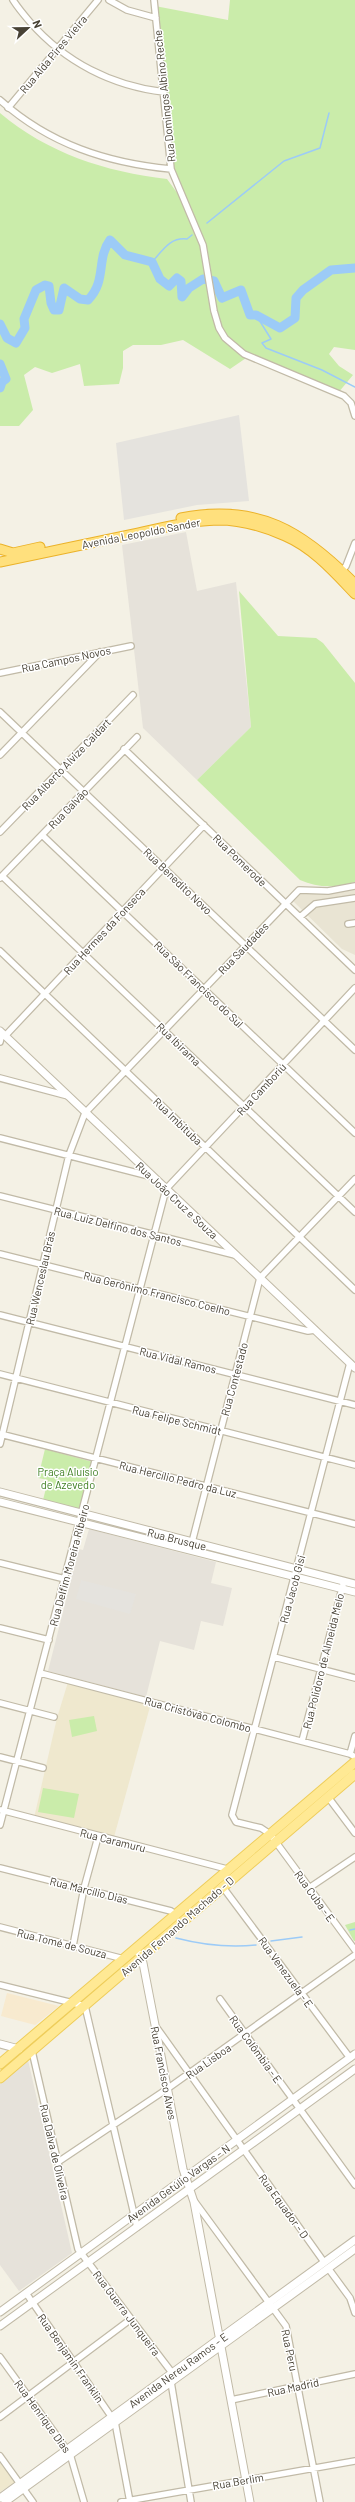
<svg xmlns="http://www.w3.org/2000/svg" width="355" height="2502" viewBox="0 0 355 2502" font-family="Barlow,sans-serif">
	<style>
		.residential { fill: #e9e4d3 }
		.commercial { fill: #f8eacf }
		.industrial { fill: #e6e2da }
		.education { fill: #efe8ce }
		.green { fill: #caecaa }
		.parking { fill: #e5e3de }
		.lines { fill: none; stroke-linecap: round; stroke-linejoin: round }
		.stream { stroke: #9ccbf7; stroke-width: 1.5 }
		.river { stroke: #9ccbf7; stroke-width: 9 }
		.minor-casing { stroke: #c1baa7; stroke-width: 8 }
		.tertiary-casing { stroke: #c1baa7; stroke-width: 9 }
		.primary-casing { stroke: #eecd5a; stroke-width: 11 }
		.trunk-casing { stroke: #ebb229; stroke-width: 11 }
		.minor { stroke: #fff; stroke-width: 5.5 }
		.tertiary { stroke: #fff; stroke-width: 7 }
		.primary { stroke: #ffe994; stroke-width: 9 }
		.trunk { stroke: #ffe07d; stroke-width: 9 }
		.labels { text-anchor: middle; dominant-baseline: central; stroke-width: 3; stroke-linejoin: round; paint-order: stroke }
		.street-label { font-size: 11px; fill: #474134; stroke: #fff }
		.park-label { font-size: 11px; fill: #3e7f22; stroke: #fff }
	</style>
	<rect width="100%" height="100%" fill="#f4f1e5"/>
	<!-- residential -->
	<path class="residential" d="M355 890V955L342 949 293 901 301 893 326 894Z"/>
	<!-- commercial -->
	<path class="commercial" d="M7 1993 59 2006 35 2025 1 2016Z"/>
	<!-- industrial -->
	<path class="industrial" d="M186 532 197 591 236 582 251 727 197 780 143 728 122 545Z
		M89 1529 216 1562 211 1583 232 1588 223 1626 201 1621 194 1650 160 1641 146 1697 48 1671 79 1549 83 1550Z
		M28 2060 72 2253 19 2291 0 2265V2084Z"/>
	<!-- education -->
	<path class="education" d="M68 1682 151 1703 114 1837 34 1818 57 1718Z
		M0 2461 15 2482 0 2492Z"/>
	<!-- green -->
	<path class="green" d="M230 0H355V350L334 347 329 354 339 366 353 375 338 393 249 356 230 369 183 340 161 345H133L123 351V368L119 384 84 386 80 364 52 373 35 367 24 375 33 410 19 426H0V113C47 153 106 172 167 179L186 205 171 169 155 6 228 20Z
		M239 591 278 636 316 638 323 643 355 683V882C336 888 318 888 300 880L197 780 251 727Z
		M45 1449 93 1462 80 1510 43 1500 48 1480 38 1478Z
		M94 1716 97 1731 72 1737 69 1720Z
		M43 1788 79 1794 74 1818 38 1812Z
		M355 1922V1941H354L345 1925Z"/>
	<!-- parking -->
	<path class="parking" d="M239 415 249 501 197 505 124 520 116 443Z
		M81 1580 136 1594 130 1614 76 1599Z"/>
	<g class="lines">
		<!-- stream -->
		<path class="stream" d="M207 223 284 161 320 148 329 113
			M152 262C163 250 170 237 187 239L192 235
			M256 315 271 339 262 343 266 348 322 370 355 387
			M350 1930 355 1929
			M176 1938C203 1945 228 1948 256 1945
			M271 1941 302 1937"/>
		<!-- river -->
		<path class="river" d="M0 324 7 338 16 343 25 328 24 319 36 290 45 285 49 286 51 303 54 310H59L64 288 80 299 88 300C107 281 96 259 110 240L125 255 152 262 160 279 169 286 177 278 181 281 182 297 189 288 203 279 214 281 222 298 241 290 250 315H256L280 328 295 318 296 298 303 290 331 270 355 268
			M0 364 6 379 2 382 0 388"/>
		<defs>
			<path id="minor" d="M13 0C18 8 24 15 30 22 65 62 112 86 164 92
				M109 0 127 10 156 18
				M154 0 171 169 203 245 214 311 219 328 225 338 244 354 344 396 351 403 355 416
				M0 100C49 144 107 163 171 169
				M8 108 98 0
				M342 571 346 566 355 543
				M0 673 131 646
				M0 712 355 1050
				M124 749 355 970
				M0 755 100 652
				M0 832 133 695
				M42 835 355 1133
				M2 876 355 1212
				M0 878 137 737
				M300 917 315 904 355 898
				M348 924 355 923
				M0 951 355 1290
				M5 1036 204 825
				M0 1042 2 1033
				M0 1078 68 1096
				M0 1138 153 1177
				M0 1196 235 1255
				M0 1254 308 1331 315 1330
				M0 1315 355 1405
				M350 1363 232 1815 236 1822 261 1828 270 1834 355 1950
				M0 1374 355 1465
				M0 1434 355 1524
				M0 1444 69 1155 85 1113 299 890 328 891 355 886
				M190 1550 260 1278 355 1179
				M0 1563 65 1579
				M0 1628 49 1640
				M274 1657 355 1678
				M40 1673 350 1754 355 1757
				M0 1703 54 1717
				M302 1741 344 1581
				M350 1754 355 1736
				M0 1757 43 1768
				M328 1797 355 1833
				M1 1810 227 1869
				M0 1825 166 1189 355 988
				M0 1868 171 1911 177 1915
				M222 1886 350 2058
				M309 1888 355 1857
				M0 1927 124 1959
				M73 1946 84 1888 98 1837
				M0 1985 85 2006 137 2227
				M220 1999 355 2185
				M157 2028 324 2262
				M32 2051 78 2249 173 2374 171 2382 191 2502
				M58 2162 167 2089 355 1955
				M195 2202 286 2326 320 2502
				M328 2268 350 2298 355 2313
				M26 2293 115 2422 130 2502
				M0 2357 70 2454 84 2502
				M231 2400 355 2374
				M0 2417 131 2319
				M0 2456 33 2502
				M121 2502 355 2461"/>
			<path id="tertiary" d="M0 1031 355 1368
				M0 1492 355 1584
				M0 1502 355 1592
				M139 1954 143 1963 183 2169 194 2202 250 2502
				M0 2044 19 2049
				M0 2312 355 2054
				M0 2326 355 2069
				M0 2498 355 2240
				M5 2502 355 2249"/>
			<path id="primary" d="M0 2064 355 1762
				M0 2078 355 1774"/>
			<path id="trunk" d="M181 518C258 503 303 531 355 584
				M0 549 13 553 40 547
				M0 562C45 553 89 543 134 534 161 528 189 521 218 520 240 520 265 527 285 536 313 548 334 572 355 594"/>
		</defs>
		<!-- minor casing -->
		<use href="#minor" class="minor-casing"/>
		<!-- tertiary casing -->
		<use href="#tertiary" class="tertiary-casing"/>
		<!-- primary casing -->
		<use href="#primary" class="primary-casing"/>
		<!-- trunk casing -->
		<use href="#trunk" class="trunk-casing"/>
		<!-- minor -->
		<use href="#minor" class="minor"/>
		<!-- tertiary -->
		<use href="#tertiary" class="tertiary"/>
		<!-- primary -->
		<use href="#primary" class="primary"/>
		<!-- trunk -->
		<use href="#trunk" class="trunk"/>
	</g>
	<g class="labels">
		<!-- street labels -->
		<g class="street-label">
			<text transform="translate(53 54) rotate(-50)">Rua Alda Pires Vieira</text>
			<text transform="translate(164 96) rotate(-96)">Rua Domingos Albino Reche</text>
			<text transform="translate(141 533) rotate(-11)">Avenida Leopoldo Sander</text>
			<text transform="translate(66 659) rotate(-12)">Rua Campos Novos</text>
			<text transform="translate(66 764) rotate(-46)">Rua Alberto Alvize Caldart</text>
			<text transform="translate(68 808) rotate(-46)">Rua Galvão</text>
			<text transform="translate(240 860) rotate(44)">Rua Pomerode</text>
			<text transform="translate(178 881) rotate(44)">Rua Benedito Novo</text>
			<text transform="translate(104 931) rotate(-47)">Rua Hermes da Fonseca</text>
			<text transform="translate(243 948) rotate(-46)">Rua Saudades</text>
			<text transform="translate(199 984) rotate(44)">Rua São Francisco do Sul</text>
			<text transform="translate(179 1044) rotate(44)">Rua Ibirama</text>
			<text transform="translate(261 1089) rotate(-47)">Rua Camboriú</text>
			<text transform="translate(178 1121) rotate(44)">Rua Imbituba</text>
			<text transform="translate(177 1200) rotate(43)">Rua João Cruz e Souza</text>
			<text transform="translate(118 1226) rotate(14)">Rua Luiz Delfino dos Santos</text>
			<text transform="translate(40 1278) rotate(-77)">Rua Wenceslau Brás</text>
			<text transform="translate(157 1293) rotate(14)">Rua Gerônimo Francisco Coelho</text>
			<text transform="translate(178 1360) rotate(14)">Rua Vidal Ramos</text>
			<text transform="translate(234 1379) rotate(-75)">Rua Contestado</text>
			<text transform="translate(177 1420) rotate(14)">Rua Felipe Schmidt</text>
			<text transform="translate(178 1479) rotate(14)">Rua Hercílio Pedro da Luz</text>
			<text transform="translate(177 1539) rotate(14)">Rua Brusque</text>
			<text transform="translate(69 1565) rotate(-75)">Rua Delfim Moreira Ribeiro</text>
			<text transform="translate(292 1589) rotate(-75)">Rua Jacob Gisi</text>
			<text transform="translate(323 1661) rotate(-76)">Rua Polidoro de Almeida Melo</text>
			<text transform="translate(198 1714) rotate(15)">Rua Cristóvão Colombo</text>
			<text transform="translate(113 1840) rotate(14)">Rua Caramuru</text>
			<text transform="translate(89 1890) rotate(14)">Rua Marcílio Dias</text>
			<text transform="translate(315 1896) rotate(54)">Rua Cuba - E</text>
			<text transform="translate(177 1926) rotate(-41)">Avenida Fernando Machado - D</text>
			<text transform="translate(62 1943) rotate(14)">Rua Tomé de Souza</text>
			<text transform="translate(286 1972) rotate(54)">Rua Venezuela - E</text>
			<text transform="translate(256 2049) rotate(54)">Rua Colômbia - E</text>
			<text transform="translate(208 2061) rotate(-35)">Rua Lisboa</text>
			<text transform="translate(164 2073) rotate(79)">Rua Francisco Alves</text>
			<text transform="translate(55 2152) rotate(77)">Rua Dalva de Oliveira</text>
			<text transform="translate(178 2183) rotate(-36)">Avenida Getúlio Vargas - N</text>
			<text transform="translate(284 2206) rotate(54)">Rua Equador - D</text>
			<text transform="translate(127 2313) rotate(53)">Rua Guerra Junqueira</text>
			<text transform="translate(290 2350) rotate(78)">Rua Peru</text>
			<text transform="translate(71 2358) rotate(55)">Rua Benjamin Franklin</text>
			<text transform="translate(178 2370) rotate(-36)">Avenida Nereu Ramos - E</text>
			<text transform="translate(293 2387) rotate(-12)">Rua Madrid</text>
			<text transform="translate(43 2416) rotate(54)">Rua Henrique Dias</text>
			<text transform="translate(238 2481) rotate(-10)">Rua Berlim</text>
		</g>
		<!-- park labels -->
		<g class="park-label">
			<text x="68" y="1471">Praça Aluísio<tspan x="68" dy="13">de Azevedo</tspan></text>
		</g>
	</g>
	<!-- north arrow -->
	<g transform="translate(28 28) rotate(68)" stroke="#ffffff" stroke-width="3" paint-order="stroke">
	<path d="M0-3L7 15L0 10L-7 15Z" fill="#474134"/>
	<text y="-6" font-size="11" font-weight="bold" text-anchor="middle" fill="#474134">N</text>
	</g>
</svg>
